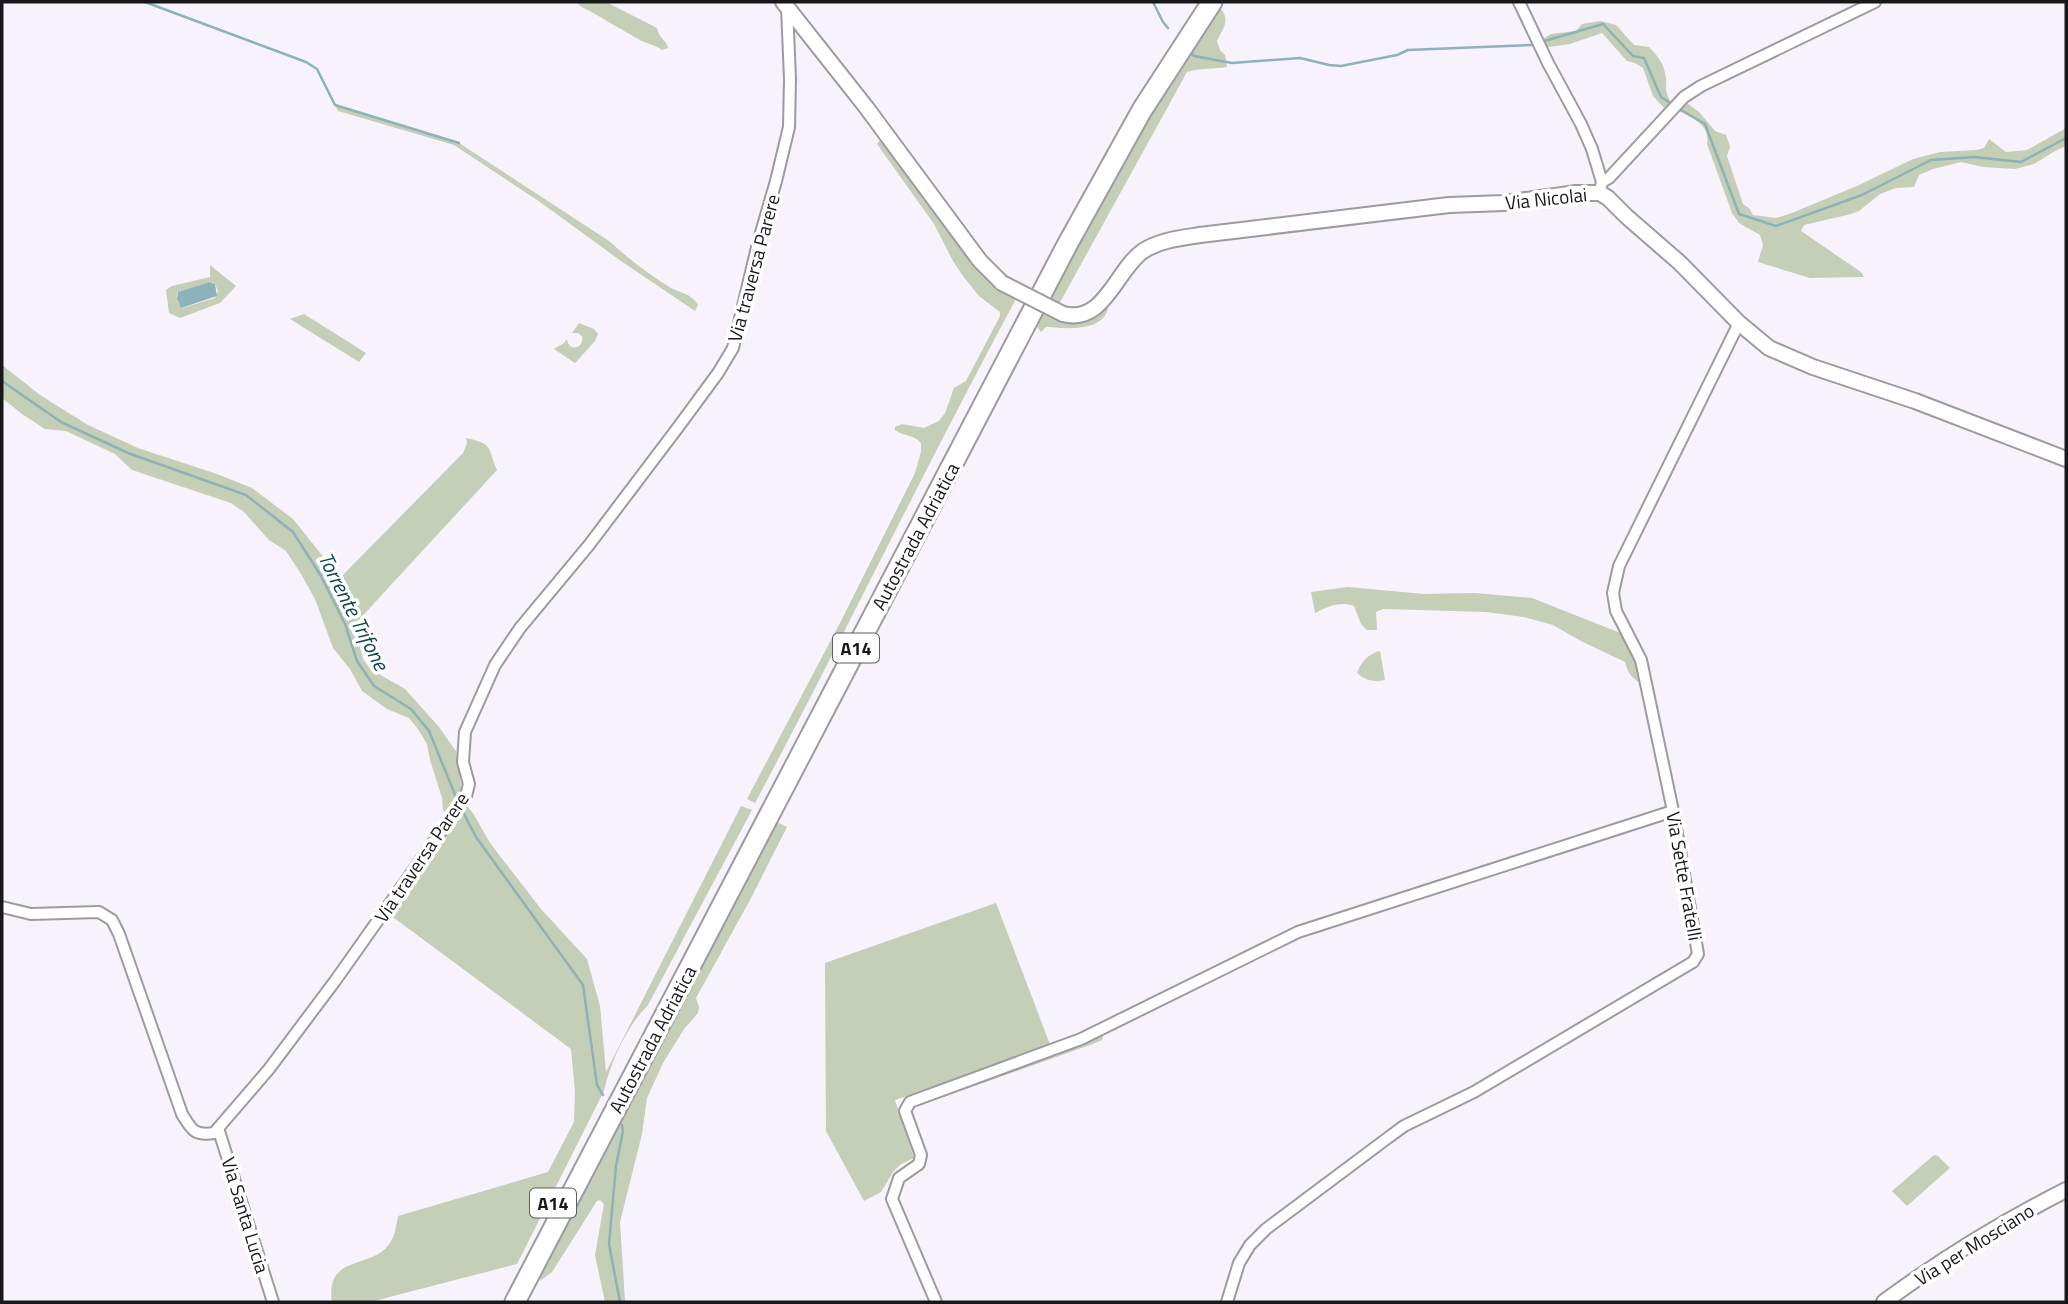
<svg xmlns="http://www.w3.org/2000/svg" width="2068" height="1304" viewBox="0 0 2068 1304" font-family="'Titillium Web',sans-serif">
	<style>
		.green { fill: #c5ceb6; fill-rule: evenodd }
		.water { fill: #8db2b9 }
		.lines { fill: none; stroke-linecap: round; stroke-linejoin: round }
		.stream { stroke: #8db2b9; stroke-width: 2.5 }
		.street-casing { stroke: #9e9aa2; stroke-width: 14 }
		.secondary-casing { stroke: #9e9aa2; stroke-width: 18 }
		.highway-casing { stroke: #9e9aa2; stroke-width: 23 }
		.street { stroke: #fff; stroke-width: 10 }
		.secondary { stroke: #fff; stroke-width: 14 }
		.highway { stroke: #fff; stroke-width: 19 }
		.secondary-bridge-casing { stroke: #9e9aa2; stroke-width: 18; stroke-linecap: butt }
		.secondary-bridge { stroke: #fff; stroke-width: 14 }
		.labels { text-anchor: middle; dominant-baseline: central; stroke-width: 7; stroke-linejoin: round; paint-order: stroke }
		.shield { fill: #fff; stroke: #5d5d5f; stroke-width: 2 }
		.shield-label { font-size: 18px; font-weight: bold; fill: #18171a }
		.street-label { font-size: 19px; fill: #18171a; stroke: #fff }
		.water-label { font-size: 21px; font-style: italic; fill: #0b454e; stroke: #fff }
	</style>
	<rect width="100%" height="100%" fill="#f7f2fb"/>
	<!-- green -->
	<path class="green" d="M577 2H606L657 28C660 40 666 39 668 48L662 50C654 44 646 44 638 39 618 28 600 16 580 6Z
		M1215 9 1222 10C1230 22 1222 30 1217 41L1220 50 1225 55 1227 67C1214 69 1200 68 1187 72L1058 306 1048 301 1157 96Z
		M1600 21 1616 25 1634 45 1649 47C1656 54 1663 62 1665 73 1668 84 1663 91 1671 102L1675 100 1666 110 1653 96 1643 68 1635 63 1627 61 1602 33 1570 44 1542 48 1539 41 1551 34 1576 31 1582 24Z
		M1684 101 1699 112 1715 131 1726 135 1730 147 1727 156 1743 204 1750 209 1753 215 1776 218 1792 213 1859 185 1913 159 1940 152 1977 150 1984 148 1989 139 2006 152 2027 150 2066 128V146L2055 151 2034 164 2015 169 1983 167 1961 162 1933 169 1919 175 1914 187 1896 188 1880 194 1859 211 1851 214 1804 225 1801 231 1861 272 1864 277 1810 278 1758 262 1763 245 1760 235 1739 223 1732 213 1707 144C1711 124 1690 117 1675 109Z
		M335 105 459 143 609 241C628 258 649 275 671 288 681 293 692 294 698 305L695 311 621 261 540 202 454 145 338 111Z
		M883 137 998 287 1016 299C926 466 844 636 755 803L747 799 841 621 915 473 921 452V443C915 435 903 436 895 430V427L902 424 924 428 939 421 945 413 954 388 966 381 1000 316V312L979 296 963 276 953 261 934 224 877 144Z
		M210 265 236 286 220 303 180 318 169 313 166 290 172 286 210 277ZM212 282 215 284 218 291 215 298 182 308C178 304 175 297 178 292Z
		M1104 304 1108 309C1102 331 1069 329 1050 327H1046L1041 332 1035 324 1043 312 1057 317Z
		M304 314 366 353 359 362 290 319Z
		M579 323 594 329 598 334 595 341 575 363 554 349 564 343 567 339C568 352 585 349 582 336L578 333H572Z
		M2 365 40 395 88 425 138 448 217 474 252 488 293 519 337 574 339 579 463 453 467 443 466 438C494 444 487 447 497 470L355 624 363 659 370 669 405 689 439 727 456 751 462 790 460 798 447 816 443 810 442 798 430 760 427 744 418 729 409 718 387 709 362 691 350 669 333 648 315 599 301 574 286 551 269 540 244 512 231 503 132 470 115 454 66 431 45 429 22 414 2 398Z
		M1348 587 1424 594 1475 593 1532 598 1628 636 1644 685C1632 679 1628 674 1625 662L1581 641 1553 625 1524 617 1486 612 1383 609 1376 612 1377 630H1367L1361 624 1354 606C1339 601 1329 606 1315 613L1311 592Z
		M1380 651 1385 680C1376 683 1364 680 1357 673 1360 663 1369 653 1380 651Z
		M466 805 473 813 490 843 541 909 587 959 600 1006 606 1072 741 806 752 810 648 1005C626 1028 611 1060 604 1091L517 1264 370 1302H332C325 1257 366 1268 386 1248 395 1239 396 1227 398 1216L548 1172 574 1122 575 1092 571 1049 386 912Z
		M775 821 787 827 750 900 696 998 699 1007 698 1013 684 1029 663 1063 647 1098 642 1134 620 1222 625 1302H605L595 1255 604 1204 600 1200 597 1201 552 1272 540 1281 543 1266Z
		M996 903 1051 1047 895 1100 914 1158 901 1164 893 1172 881 1192 864 1201 826 1131 825 963Z
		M1104 1031 1102 1040 1090 1045 943 1097 942 1093Z
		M1934 1155 1938 1156 1950 1168 1907 1206 1892 1191Z"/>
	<!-- water -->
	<path class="water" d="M210 282 215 284 217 296 181 308 177 299 178 292Z"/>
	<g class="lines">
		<!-- stream -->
		<path class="stream" d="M145 2 306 62 317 69 335 105 459 143
			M1153 2 1163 22 1168 28
			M1541 42 1603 24 1633 56 1644 58 1661 97 1672 104
			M1190 52 1194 56 1232 63 1300 58 1329 65 1341 66 1397 55 1408 50 1531 45
			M1678 108 1705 124 1739 214 1776 226 1862 195 1931 160 1974 157 2021 162 2066 138
			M2 381 61 422 128 453 246 495 293 532 321 576 345 624 357 661 374 686 411 709 429 731 456 797
			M463 812 476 837 583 985 597 1085 603 1095
			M620 1302 609 1244 616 1166 623 1131 622 1125"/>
		<defs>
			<path id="street" d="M1519 2 1548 63 1581 124 1592 149 1602 182 1601 186
				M1602 182 1609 178 1684 97 1701 86 1875 2
				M2 907 31 914 99 912 112 920 119 934 182 1114C192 1130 194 1136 214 1133L269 1069 335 981 466 796 469 784 463 762 465 732 495 665 520 628 589 545 679 426 718 373 733 348 758 243 776 181 789 127 790 79 787 7
				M218 1128 273 1302
				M936 1302 892 1199 899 1178 919 1164 921 1155 905 1111 910 1102 1081 1039 1298 932 1673 811
				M1227 1302 1239 1263 1250 1245 1266 1229 1385 1140 1404 1126 1474 1092 1693 962 1698 954 1673 811 1641 660 1616 611 1613 593 1619 566 1739 323"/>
			<path id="secondary" d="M783 2 866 107 980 261 1002 283
				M1063 314C1104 325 1116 270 1143 251 1160 240 1181 238 1200 235L1449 205 1504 203 1576 193H1600L1608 198 1626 216 1680 263 1739 323 1769 348 1813 367 1915 401 2066 459
				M1884 1302C1941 1260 2003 1222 2066 1190"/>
			<path id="highway" d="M515 1302 1067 245 1142 110 1212 2"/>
		</defs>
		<!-- street casing -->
		<use href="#street" class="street-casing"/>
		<!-- secondary casing -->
		<use href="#secondary" class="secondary-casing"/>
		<!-- highway casing -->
		<use href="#highway" class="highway-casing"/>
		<!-- street -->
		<use href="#street" class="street"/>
		<!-- secondary -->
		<use href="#secondary" class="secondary"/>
		<!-- highway -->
		<use href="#highway" class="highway"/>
		<defs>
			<path id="secondary-bridge" d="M1002 283 1063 314"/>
		</defs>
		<!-- secondary-bridge casing -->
		<use href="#secondary-bridge" class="secondary-bridge-casing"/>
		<!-- secondary-bridge -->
		<use href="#secondary-bridge" class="secondary-bridge"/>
	</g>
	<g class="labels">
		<!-- shield labels -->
		<g class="shield">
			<rect x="833" y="633.5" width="46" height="29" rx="5"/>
			<rect x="530" y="1188.5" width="46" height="29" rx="5"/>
		</g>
		<g class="shield-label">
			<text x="856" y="648">A14</text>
			<text x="553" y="1203">A14</text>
		</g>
		<!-- street labels -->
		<g class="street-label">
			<text transform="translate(1546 198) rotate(-6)">Via Nicolai</text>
			<text transform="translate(753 268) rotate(-75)">Via traversa Parere</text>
			<text transform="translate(915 536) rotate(-62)">Autostrada Adriatica</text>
			<text transform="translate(421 857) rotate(-56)">Via traversa Parere</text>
			<text transform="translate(1685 876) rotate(80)">Via Sette Fratelli</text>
			<text transform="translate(652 1039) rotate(-62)">Autostrada Adriatica</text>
			<text transform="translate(246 1215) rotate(73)">Via Santa Lucia</text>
			<text transform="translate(1974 1244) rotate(-32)">Via per Mosciano</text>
		</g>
		<!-- water labels -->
		<g class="water-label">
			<text transform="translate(354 611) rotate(63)">Torrente Trifone</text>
		</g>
	</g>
	<!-- border -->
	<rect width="2068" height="1304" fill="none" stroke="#18171a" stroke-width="7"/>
</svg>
